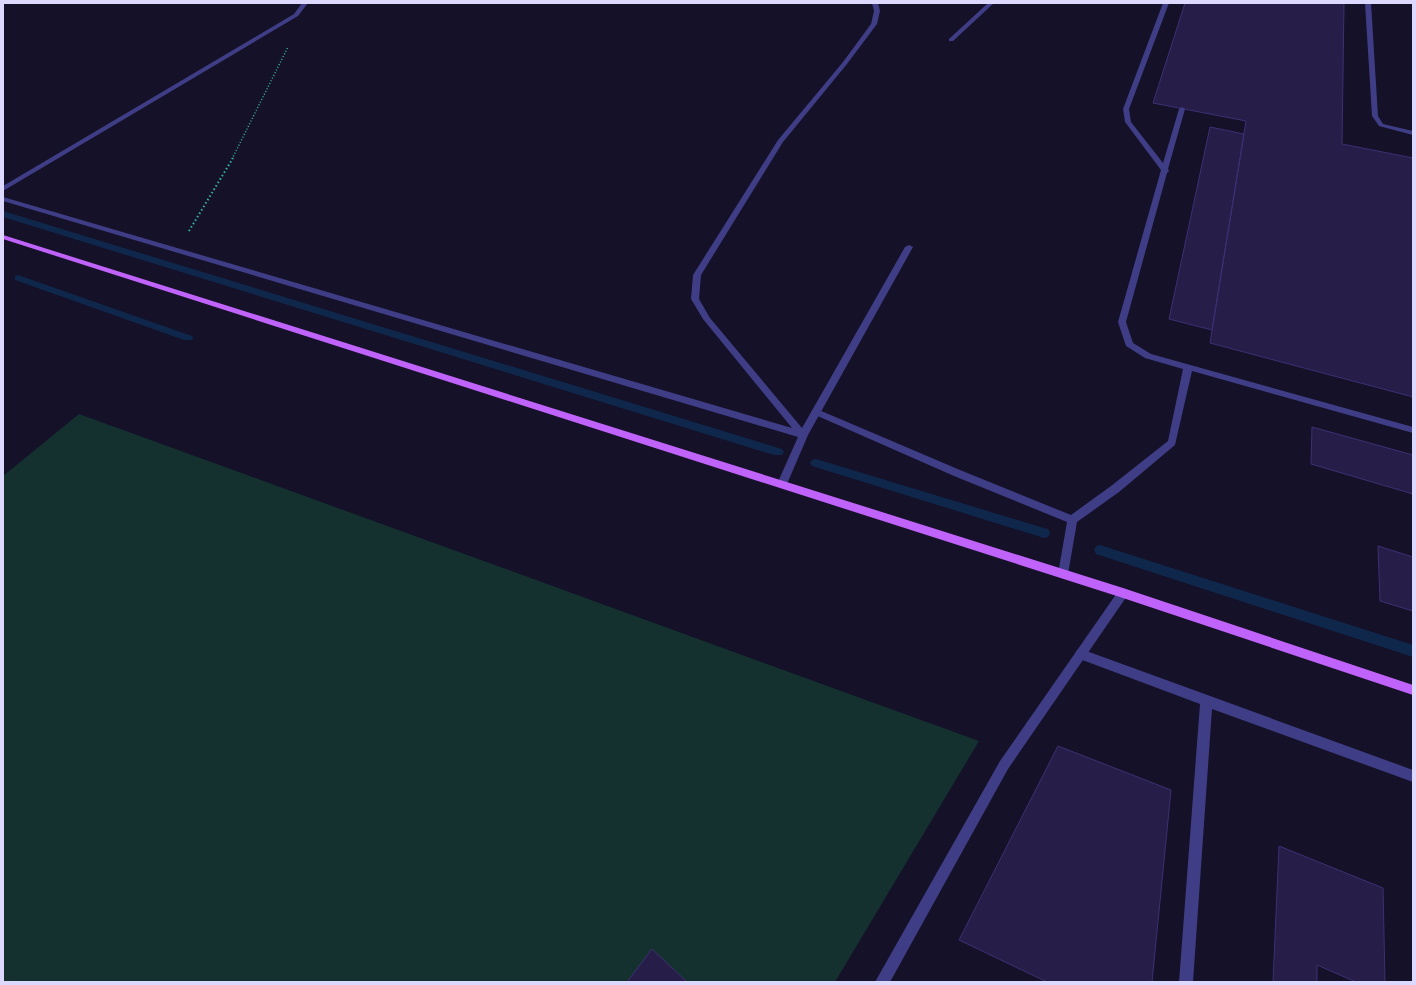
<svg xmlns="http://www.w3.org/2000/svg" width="1416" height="985" viewBox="0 0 1416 985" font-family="'Source Sans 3',sans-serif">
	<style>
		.green { fill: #143130 }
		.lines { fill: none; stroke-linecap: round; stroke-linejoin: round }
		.stream { fill: #10274c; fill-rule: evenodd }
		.building { fill: #261d48; stroke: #3d3073 }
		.path-far1 { stroke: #34b6ad; stroke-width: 1.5; stroke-dasharray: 1 2; stroke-linecap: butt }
		.path { stroke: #34b6ad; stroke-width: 2; stroke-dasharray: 1.5 2.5; stroke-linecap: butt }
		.lane { fill: #3f3d85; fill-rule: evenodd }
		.street { fill: #3f3d85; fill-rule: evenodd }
		.primary { fill: #c063fa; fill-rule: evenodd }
	</style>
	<rect width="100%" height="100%" fill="#141128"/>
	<!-- green -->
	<path class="green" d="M79 414 979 741 835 982H3V476Z"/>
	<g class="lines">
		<!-- stream -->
		<path class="stream" d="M3 211 782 449 784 452 782 455H774L3 217Z
			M18 275 192 336 193 338 192 340H184L15 280V276Z
			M816 459 1044 528 1048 529 1050 533 1048 537 1044 538 812 466 810 463 812 460Z
			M1100 545 1413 645V657L1096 554 1094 550 1096 546Z"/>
	</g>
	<!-- building -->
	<path class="building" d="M1185 3H1344L1342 144 1413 158V397L1210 343 1246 121 1153 103Z
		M1210 127 1244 134 1212 330 1169 319Z
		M1312 427 1413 455V494L1311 464Z
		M1378 546 1413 557V611L1380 601Z
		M1058 746 1171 790 1152 982H1047L959 940Z
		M1279 846 1383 888 1385 982H1356L1317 965V982H1273Z
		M652 949 687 982H627Z"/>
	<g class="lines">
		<!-- path-far1 -->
		<path class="path-far1" d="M232 159 288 47"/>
		<!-- path -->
		<path class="path" d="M189 231 233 158"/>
		<!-- lane -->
		<path class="lane" d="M988 3H994L953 41H949V39Z
			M1163 3H1169L1129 109 1131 122 1163 163 1179 109 1182 107 1185 109 1168 169 1169 171 1167 173 1126 322 1133 343 1151 354 1413 427V433L1192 371 1175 445 1119 492 1077 522 1068 574 1067 577 1063 578 1059 577 1058 574 1067 522 954 476 813 414 811 412 816 409 819 410 960 470 1071 515 1111 486 1168 441 1183 369 1145 358 1126 346 1118 322 1161 170 1125 122 1123 109Z
			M1365 3H1371L1378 116 1383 124 1413 131V135L1379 126 1372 116Z
			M1081 649 1413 770V782L1212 709 1193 982H1179L1200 704 1077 658 1075 654 1077 650Z"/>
		<!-- street -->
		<path class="street" d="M302 3H308L298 16 3 191V186L294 14Z
			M872 3H878L880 11 877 24 847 64 783 142 701 275 699 299 710 318 802 428 905 247 909 245 913 247 808 435 787 484 782 488 777 484 798 437 3 201V197L792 428 703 319 691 299 693 275 778 140 843 62 871 24 874 11Z
			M1123 588 1127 590 1128 593 1127 596 1008 769 890 982H875L1000 761 1119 590Z"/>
		<!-- primary -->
		<path class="primary" d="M3 235 1123 588 1413 685V695L1123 598 3 239Z"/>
	</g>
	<!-- border -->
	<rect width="1416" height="985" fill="none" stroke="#dcd8fe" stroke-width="8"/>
</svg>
